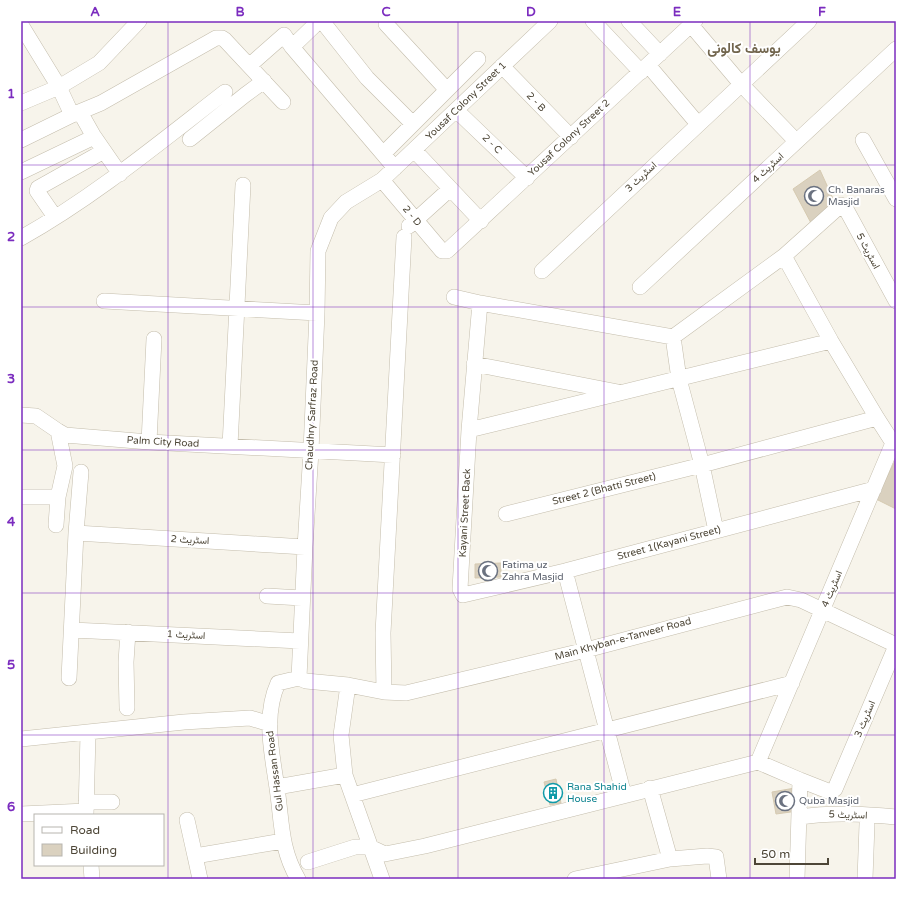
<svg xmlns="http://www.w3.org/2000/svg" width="917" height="900" viewBox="0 0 917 900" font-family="'Varela Round',Vazirmatn,sans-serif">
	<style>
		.building { fill: #dad1bf; stroke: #d6cab1 }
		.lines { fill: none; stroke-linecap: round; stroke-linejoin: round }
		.minor-casing { stroke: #c4bdac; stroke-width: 16 }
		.minor { stroke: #fff; stroke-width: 15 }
		.grid { fill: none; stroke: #7b2cbf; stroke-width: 1; stroke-opacity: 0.55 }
		.labels { text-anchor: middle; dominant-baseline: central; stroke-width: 4; stroke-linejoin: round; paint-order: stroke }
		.street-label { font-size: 10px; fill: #4d4637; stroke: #fff }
		.worship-label { font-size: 10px; fill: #5b616d; stroke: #fff; text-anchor: start }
		.culture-label { font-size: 10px; fill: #0d838f; stroke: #fff; text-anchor: start }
		.district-label { font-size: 14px; font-weight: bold; fill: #71654d; stroke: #fff }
		.neatline { fill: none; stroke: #7b2cbf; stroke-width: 1.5 }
		.grid-label { font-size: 13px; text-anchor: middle; font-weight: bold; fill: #7b2cbf }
	</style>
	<rect width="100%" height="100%" fill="#f7f4eb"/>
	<!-- building -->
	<path class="building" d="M820 170 835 203 811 223 793 189Z
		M896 459V509L876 499Z
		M501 563V577L475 578V564Z
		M556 779 561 803 550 805 544 782Z
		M795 788 798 811 776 814 772 792Z"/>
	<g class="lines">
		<defs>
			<path id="minor" d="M322 21 367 78 412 123
				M593 21 641 72
				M629 21 660 54
				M386 24 447 90
				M21 25 59 87 72 115
				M691 25 741 84 796 141
				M292 47 319 21
				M250 65 284 35 292 47 395 168
				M648 65 698 124
				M502 66 571 137
				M21 103 59 87 99 63 139 21
				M456 110 527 178
				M80 112 93 135 120 174
				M190 139 245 95 264 81
				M21 140 72 115 101 103 216 38H222L225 40 283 102
				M863 140 896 199
				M414 150 481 221
				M383 154 478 59
				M21 172 94 137
				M382 180 442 251H447L695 21
				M55 217 37 191 38 188 104 151
				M409 226 450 189
				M21 238C94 197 159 143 225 92
				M542 271 809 21
				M640 287 896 49
				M454 297 480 303 673 337 784 256 841 205 846 209 896 301
				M104 301 317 313
				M480 303 469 430 831 341
				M673 337 679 379 702 465 716 531
				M474 364 618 392
				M21 415 36 416 58 431 65 435 149 442 393 455
				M469 430 460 589 463 595 565 571 874 489
				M149 442 154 339
				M230 446 243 185
				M21 497H58
				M506 514 702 465 877 418
				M56 525 58 497 65 466 58 431
				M76 533 305 547
				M565 571 624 795
				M267 596 302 598
				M72 630 300 641
				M69 678 76 533 81 472
				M299 678 305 547 311 451 317 313 318 251 331 218 346 202 382 180 550 21
				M299 678 306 681 348 685 384 692 406 693 586 650 787 597 801 600 896 645
				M348 685 341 735 345 775 382 879
				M384 692 383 633 404 237
				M127 708 126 662 128 632
				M21 739 184 722 250 718 270 724
				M758 762 893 443 877 418 831 341 784 256
				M277 787 345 775
				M650 788 670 859
				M352 795 792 683
				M86 802H112
				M21 814 86 811
				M86 815 88 733
				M800 817C832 812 864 814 896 817
				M187 820 195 856 283 841
				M195 856 200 879
				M308 862 355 847H370L385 854 425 846 758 762 800 780 828 791H832L835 789 896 646
				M91 865 92 879
				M298 879C280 848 282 821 277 788 272 753 263 716 278 683L299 678
				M575 879 670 859 707 856 716 857 719 879
				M797 879 800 780
				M865 879 867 824"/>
		</defs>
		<!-- minor casing -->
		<use href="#minor" class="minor-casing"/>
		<!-- minor -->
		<use href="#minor" class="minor"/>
	</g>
	<!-- grid -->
	<path class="grid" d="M168 21V879M313 21V879M458 21V879M604 21V879M750 21V879M21 165H896M21 307H896M21 450H896M21 593H896M21 735H896"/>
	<!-- icons -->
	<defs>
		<symbol id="mosque-ring" viewBox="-11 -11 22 22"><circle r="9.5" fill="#fff" stroke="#6b7280" stroke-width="1.5"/><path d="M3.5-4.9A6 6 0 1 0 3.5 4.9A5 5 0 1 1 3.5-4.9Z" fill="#6b7280"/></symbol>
		<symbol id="building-ring" viewBox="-11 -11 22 22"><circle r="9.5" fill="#fff" stroke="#0f9aa8" stroke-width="1.5"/><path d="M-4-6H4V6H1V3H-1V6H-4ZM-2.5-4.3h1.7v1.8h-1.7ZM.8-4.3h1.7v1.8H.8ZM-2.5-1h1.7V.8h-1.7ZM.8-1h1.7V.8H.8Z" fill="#0f9aa8"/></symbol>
	</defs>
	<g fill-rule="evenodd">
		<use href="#mosque-ring" x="803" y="185" width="22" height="22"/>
		<use href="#mosque-ring" x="477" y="560" width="22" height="22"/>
		<use href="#building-ring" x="542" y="782" width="22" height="22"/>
		<use href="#mosque-ring" x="774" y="790" width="22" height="22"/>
	</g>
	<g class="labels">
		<!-- street labels -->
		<g class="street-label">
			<text transform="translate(466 101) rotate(-44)">Yousaf Colony Street 1</text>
			<text transform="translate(536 102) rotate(46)">2 - B</text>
			<text transform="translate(569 138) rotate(-43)">Yousaf Colony Street 2</text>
			<text transform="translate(492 144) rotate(44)">2 - C</text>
			<text transform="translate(768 168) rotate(-43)">اسٹریٹ 4</text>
			<text transform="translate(641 177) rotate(-43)">اسٹریٹ 3</text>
			<text transform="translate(412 216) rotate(50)">2 - D</text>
			<text transform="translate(868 251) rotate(62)">اسٹریٹ 5</text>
			<text transform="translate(312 415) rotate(-87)">Chaudhry Sarfraz Road</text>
			<text transform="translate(163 442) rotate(3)">Palm City Road</text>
			<text transform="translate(604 489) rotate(-14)">Street 2 (Bhatti Street)</text>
			<text transform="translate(465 513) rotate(-87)">Kayani Street Back</text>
			<text transform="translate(190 540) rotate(3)">اسٹریٹ 2</text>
			<text transform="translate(669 543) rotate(-15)">Street 1(Kayani Street)</text>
			<text transform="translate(832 589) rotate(-67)">اسٹریٹ 4</text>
			<text transform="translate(186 635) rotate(3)">اسٹریٹ 1</text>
			<text transform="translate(623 639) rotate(-15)">Main Khyban-e-Tanveer Road</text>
			<text transform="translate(865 719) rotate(-67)">اسٹریٹ 3</text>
			<text transform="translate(275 771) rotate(-97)">Gul Hassan Road</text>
			<text transform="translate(848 815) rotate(2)">اسٹریٹ 5</text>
		</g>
		<!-- worship labels -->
		<g class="worship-label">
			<text x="828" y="190">Ch. Banaras<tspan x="828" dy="12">Masjid</tspan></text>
			<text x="502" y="565">Fatima uz<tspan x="502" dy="12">Zahra Masjid</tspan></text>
			<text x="799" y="801">Quba Masjid</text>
		</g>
		<!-- culture labels -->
		<g class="culture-label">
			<text x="567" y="787">Rana Shahid<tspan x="567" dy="12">House</tspan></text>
		</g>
		<!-- district labels -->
		<g class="district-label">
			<text x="744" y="48">یوسف کالونی</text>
		</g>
	</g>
	<!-- border -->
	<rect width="917" height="900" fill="none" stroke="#ffffff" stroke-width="44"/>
	<!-- legend -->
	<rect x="34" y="814" width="130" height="52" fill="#ffffff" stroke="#b8b5af"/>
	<rect x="42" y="827" width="20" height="6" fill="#ffffff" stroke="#b8b5af"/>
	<text x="70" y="834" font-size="12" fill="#4d4637">Road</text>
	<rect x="42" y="844" width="20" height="12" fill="#dad1bf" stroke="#b8b5af"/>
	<text x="70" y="854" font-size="12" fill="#4d4637">Building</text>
	<!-- scale -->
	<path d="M755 858v6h73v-6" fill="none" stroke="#4d4637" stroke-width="2"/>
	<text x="761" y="858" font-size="12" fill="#4d4637" stroke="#ffffff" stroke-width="3" paint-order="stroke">50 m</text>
	<rect x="22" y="22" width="873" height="856" class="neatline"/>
	<g class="grid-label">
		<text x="95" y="16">A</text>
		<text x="240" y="16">B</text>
		<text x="386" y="16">C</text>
		<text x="531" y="16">D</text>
		<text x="677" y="16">E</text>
		<text x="822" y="16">F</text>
		<text x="11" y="98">1</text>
		<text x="11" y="241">2</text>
		<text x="11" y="383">3</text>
		<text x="11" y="526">4</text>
		<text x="11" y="669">5</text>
		<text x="11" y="811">6</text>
	</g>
</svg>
